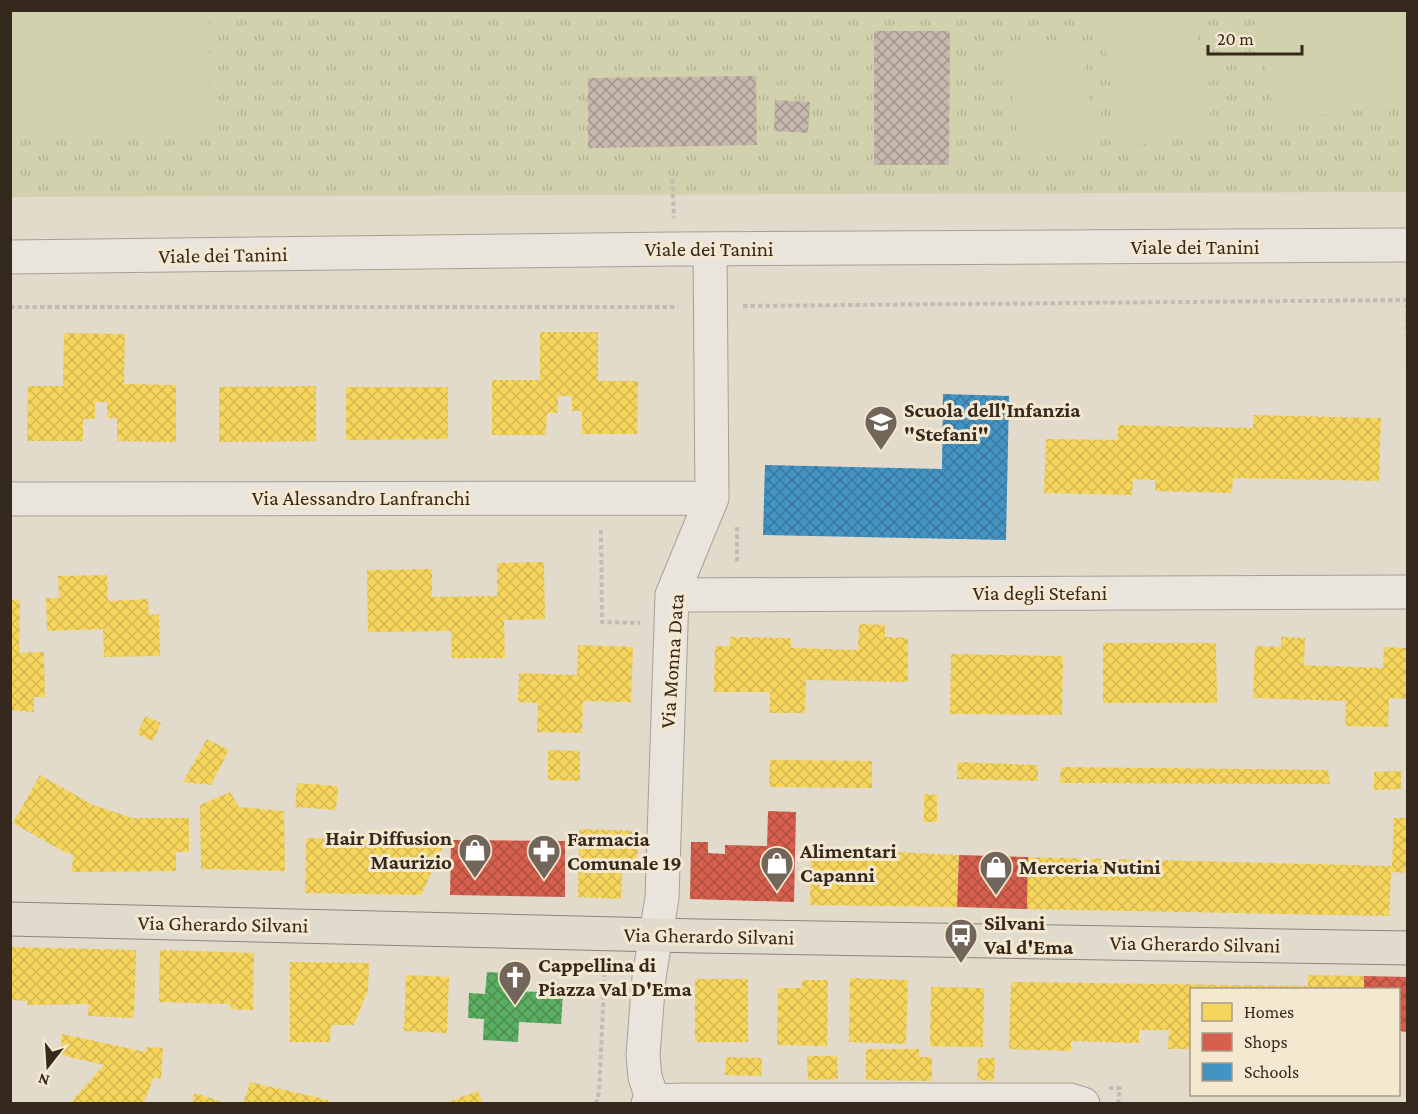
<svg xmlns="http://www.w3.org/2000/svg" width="1418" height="1114" viewBox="0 0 1418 1114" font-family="'Crimson Pro',serif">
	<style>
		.park { fill: url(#park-tufts) }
		.garden { fill: #d2d1ae }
		.homes { fill: url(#homes-cross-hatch) }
		.shops { fill: url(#shops-cross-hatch) }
		.schools { fill: url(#schools-cross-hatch) }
		.public { fill: url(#public-cross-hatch) }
		.building { fill: url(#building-cross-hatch) }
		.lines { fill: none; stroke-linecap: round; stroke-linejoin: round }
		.minor-casing { stroke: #a79f95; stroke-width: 35 }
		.major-casing { stroke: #8c857b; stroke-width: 35 }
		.path { stroke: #c3bcb3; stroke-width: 4; stroke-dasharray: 4.5 3; stroke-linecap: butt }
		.minor { stroke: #eae5dc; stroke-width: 33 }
		.major { stroke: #e1dbce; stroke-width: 33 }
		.labels { text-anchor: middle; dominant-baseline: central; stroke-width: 6; stroke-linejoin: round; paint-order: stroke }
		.street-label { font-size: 21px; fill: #35281d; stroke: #f4e8d0 }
		.poi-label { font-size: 21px; font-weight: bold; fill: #35281d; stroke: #f4e8d0; text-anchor: start }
	</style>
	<defs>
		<pattern id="park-tufts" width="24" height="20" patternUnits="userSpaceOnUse" patternTransform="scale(1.5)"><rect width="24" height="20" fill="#d2d1ae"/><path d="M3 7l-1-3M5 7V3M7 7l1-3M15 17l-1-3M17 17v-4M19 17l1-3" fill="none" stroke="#b5b395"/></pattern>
		<pattern id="homes-cross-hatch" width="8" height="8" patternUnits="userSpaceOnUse" patternTransform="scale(1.5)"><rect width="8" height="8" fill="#f6d55c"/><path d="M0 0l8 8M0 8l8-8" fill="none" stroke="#d4b750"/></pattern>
		<pattern id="shops-cross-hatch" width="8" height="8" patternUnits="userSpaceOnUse" patternTransform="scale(1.5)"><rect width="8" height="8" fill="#d6604d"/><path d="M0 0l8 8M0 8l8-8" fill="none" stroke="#ae4f3f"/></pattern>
		<pattern id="schools-cross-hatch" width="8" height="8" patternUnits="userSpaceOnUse" patternTransform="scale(1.5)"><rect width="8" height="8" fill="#4393c3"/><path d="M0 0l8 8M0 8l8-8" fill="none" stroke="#39789e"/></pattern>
		<pattern id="public-cross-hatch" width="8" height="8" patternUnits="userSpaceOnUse" patternTransform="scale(1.5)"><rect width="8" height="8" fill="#5aae61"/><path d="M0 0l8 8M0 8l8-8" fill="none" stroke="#4b8e4f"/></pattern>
		<pattern id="building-cross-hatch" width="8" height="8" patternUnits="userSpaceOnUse" patternTransform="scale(1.5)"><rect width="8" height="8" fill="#c6b8ac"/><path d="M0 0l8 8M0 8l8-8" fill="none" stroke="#a2968b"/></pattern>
	</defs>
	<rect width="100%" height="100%" fill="#e2dacb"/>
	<!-- park -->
	<path class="park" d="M10 11H1407V192L11 197Z"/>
	<!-- garden -->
	<path class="garden" d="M10 11H209L210 138H11Z
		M1099 11H1193L1213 133 1121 148Z
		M1258 11H1407V102L1275 122Z
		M1080 37 1096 149 1021 159 1005 46Z"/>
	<!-- homes -->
	<path class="homes" d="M540 332H598V381H638L637 434H582V411H572V396H558V413H547L546 435H492V380H540Z
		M64 333 125 334 124 384 176 385V442L117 441V418H107V402H95V419H83V441H27L28 386H63Z
		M316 386V441L219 442V387Z
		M346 387H448V439L346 440Z
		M1253 415 1381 418 1379 481 1233 478 1232 493 1155 491V480L1133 479 1132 495 1044 493 1046 439 1118 440V425L1253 428Z
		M544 562 545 619 504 620 505 658H452L451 631 368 632 367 570 432 569V597L497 596V563Z
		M107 575 108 601 148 599 149 615 159 614 160 656 104 657 103 629 47 631 46 598H59L58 576Z
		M10 600H20L19 653 44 652 45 697H34V712L10 710Z
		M859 624 885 625V637L908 638V682L806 680 805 713H770V692H714L715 646H730V637L791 638V648L858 650Z
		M1281 637 1305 638 1304 665 1383 668 1384 647 1408 648V699L1389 698 1388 727 1345 726 1346 701 1253 698 1255 646 1281 647Z
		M1103 643H1216L1217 703H1103Z
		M578 645 633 647 631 702 583 701 582 733 537 732 538 703 518 702 519 673 577 675Z
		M951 654 1063 656 1062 715 950 714Z
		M145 716 161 723 153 741 137 734Z
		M207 739 229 750 211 785 183 782Z
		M548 750 580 751V781L548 780Z
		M770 760 872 761V788L769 787Z
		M958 762 1038 765V781L957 779Z
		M1061 767 1328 770 1330 784 1060 783Z
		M1401 771V789L1374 790V772Z
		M40 775 93 805 132 818H189V852H176V871L72 872 73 854 66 853 13 823Z
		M297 783 338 786 336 810 295 807Z
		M230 792 239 807 284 811 285 871 201 869 200 805Z
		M924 794 937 795V822H924Z
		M1394 818H1408V873L1391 872 1389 916 1027 909 1028 857 1392 866Z
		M579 829 638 831 637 871H622L621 899 578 897Z
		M306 838 368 840 445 843 421 895 305 893Z
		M811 848 959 855 957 907 810 905Z
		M10 947 136 950 134 1018 88 1016 89 1004 27 1005V1001L10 1000Z
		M160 950 254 953 253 1010 230 1009 231 1004 159 1002Z
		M290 962 369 963 368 990 354 1025H331L330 1042H290Z
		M406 975 449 977 447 1033 404 1031Z
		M1308 975 1364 976V990H1192V1049H1168L1169 1030H1139V1043L1071 1041V1051L1009 1049 1011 982 1308 986Z
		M850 978 908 980 906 1044 849 1042Z
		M695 979H748V1042H695Z
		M802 980H828L827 1046 777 1045 778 988H802Z
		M931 987 984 988 983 1047 930 1046Z
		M62 1034 146 1052V1047L163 1048 161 1079 154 1077 143 1104H69L104 1065 61 1055Z
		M866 1049H919V1057H932V1081L866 1080Z
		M807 1056H837L838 1079 808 1080Z
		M726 1057 762 1058 761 1076 725 1075Z
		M978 1058H995L994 1081 977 1080Z
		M250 1082 329 1100 328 1104H243Z
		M478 1091 483 1104H445V1103Z
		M194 1093 226 1103V1104H192Z"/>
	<!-- shops -->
	<path class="shops" d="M768 811 796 812 794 902 690 899 691 842H708V853L725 854V845L767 846Z
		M451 840 565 841V897L450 895Z
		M959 855 1028 857 1027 909 957 907Z
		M1364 976 1408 977V1032L1398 1031V990H1364Z"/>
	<!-- schools -->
	<path class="schools" d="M943 394 1009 396 1006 540 763 535 765 465 942 469Z"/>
	<!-- public -->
	<path class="public" d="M487 972 517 974 516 991 563 993 561 1024 519 1022 518 1042 483 1040 484 1019 468 1018 469 993 485 994Z"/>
	<!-- building -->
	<path class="building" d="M874 31H950L949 165H874Z
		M756 76 757 145 588 148V78Z
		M775 100 810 102 808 133 774 131Z"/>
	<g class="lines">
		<defs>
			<path id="minor" d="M10 257 675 249 1408 245
				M10 499 712 498
				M672 595 1408 592
				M648 1104 652 1101 685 1100H1070L1083 1104
				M654 1104 645 1077 643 1055 649 977 662 898 672 595 712 498 710 249"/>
			<path id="major" d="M10 919 698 936 1408 948"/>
		</defs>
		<!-- minor casing -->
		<use href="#minor" class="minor-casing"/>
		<!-- major casing -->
		<use href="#major" class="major-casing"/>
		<!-- path -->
		<path class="path" d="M672 179 674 218
			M743 306 1407 300 1408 404
			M10 307H678
			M737 527V564
			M601 530 602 622 640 623
			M1109 1088H1120L1118 1104
			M596 1104 599 1092 605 966"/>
		<!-- minor -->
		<use href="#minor" class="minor"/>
		<!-- major -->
		<use href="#major" class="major"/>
	</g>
	<!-- icons -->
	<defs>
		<symbol id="school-pin" viewBox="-11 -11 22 30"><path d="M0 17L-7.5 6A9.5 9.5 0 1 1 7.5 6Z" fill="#72665a" stroke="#f4e8d0"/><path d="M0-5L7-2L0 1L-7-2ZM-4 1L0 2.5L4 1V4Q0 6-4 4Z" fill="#fff"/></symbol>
		<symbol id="shop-pin" viewBox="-11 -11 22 30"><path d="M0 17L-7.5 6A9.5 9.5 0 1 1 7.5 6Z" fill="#72665a" stroke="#f4e8d0"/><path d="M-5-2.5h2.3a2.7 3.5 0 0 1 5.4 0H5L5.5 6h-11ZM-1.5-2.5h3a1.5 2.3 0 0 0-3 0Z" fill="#fff"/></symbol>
		<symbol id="pharmacy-pin" viewBox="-11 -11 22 30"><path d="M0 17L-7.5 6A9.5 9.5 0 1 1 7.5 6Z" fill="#72665a" stroke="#f4e8d0"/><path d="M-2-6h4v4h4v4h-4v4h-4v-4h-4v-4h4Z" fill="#fff"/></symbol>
		<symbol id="bus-pin" viewBox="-11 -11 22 30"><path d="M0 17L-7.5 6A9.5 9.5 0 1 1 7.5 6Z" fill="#72665a" stroke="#f4e8d0"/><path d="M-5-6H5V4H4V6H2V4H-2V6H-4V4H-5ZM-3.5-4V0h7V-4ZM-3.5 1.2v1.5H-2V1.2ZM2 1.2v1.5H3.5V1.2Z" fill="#fff"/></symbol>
		<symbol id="church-pin" viewBox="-11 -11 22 30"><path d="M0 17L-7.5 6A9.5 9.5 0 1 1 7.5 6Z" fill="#72665a" stroke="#f4e8d0"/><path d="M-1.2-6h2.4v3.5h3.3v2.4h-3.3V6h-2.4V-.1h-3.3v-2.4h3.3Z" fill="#fff"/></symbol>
	</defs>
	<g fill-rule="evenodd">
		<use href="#school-pin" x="862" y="403" width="38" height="52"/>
		<use href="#shop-pin" x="456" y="831" width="38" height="52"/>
		<use href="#pharmacy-pin" x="525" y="832" width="38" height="52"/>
		<use href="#shop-pin" x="758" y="844" width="38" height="52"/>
		<use href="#shop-pin" x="977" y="848" width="38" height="52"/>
		<use href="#bus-pin" x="942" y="916" width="38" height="52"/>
		<use href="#church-pin" x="496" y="958" width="38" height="52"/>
	</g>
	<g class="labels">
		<!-- street labels -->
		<g class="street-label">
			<text x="1195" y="247">Viale dei Tanini</text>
			<text x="709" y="249">Viale dei Tanini</text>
			<text transform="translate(223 255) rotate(-1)">Viale dei Tanini</text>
			<text x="361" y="498">Via Alessandro Lanfranchi</text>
			<text x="1040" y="593">Via degli Stefani</text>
			<text transform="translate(672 661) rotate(-86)">Via Monna Data</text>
			<text transform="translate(223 924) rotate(1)">Via Gherardo Silvani</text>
			<text transform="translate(709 936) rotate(1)">Via Gherardo Silvani</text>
			<text transform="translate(1195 944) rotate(1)">Via Gherardo Silvani</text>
		</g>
		<!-- poi labels -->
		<g class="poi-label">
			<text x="904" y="410">Scuola dell'Infanzia<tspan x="904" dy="24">"Stefani"</tspan></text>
			<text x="452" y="838" text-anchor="end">Hair Diffusion<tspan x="452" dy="24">Maurizio</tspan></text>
			<text x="567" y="839">Farmacia<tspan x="567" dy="24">Comunale 19</tspan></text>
			<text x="800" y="851">Alimentari<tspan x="800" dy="24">Capanni</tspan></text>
			<text x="1019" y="867">Merceria Nutini</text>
			<text x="984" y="923">Silvani<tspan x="984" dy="24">Val d'Ema</tspan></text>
			<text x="538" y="965">Cappellina di<tspan x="538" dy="24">Piazza Val D'Ema</tspan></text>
		</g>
	</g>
	<!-- border -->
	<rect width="1418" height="1114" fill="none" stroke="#35281d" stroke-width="24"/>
	<!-- legend -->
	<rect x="1190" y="988" width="210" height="108" fill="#f4e8d0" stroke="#a89b88" stroke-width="1.5"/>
	<rect x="1202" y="1003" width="30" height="18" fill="#f6d55c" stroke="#a89b88" stroke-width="1.5"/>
	<text x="1244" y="1018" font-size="18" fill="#35281d">Homes</text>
	<rect x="1202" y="1033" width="30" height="18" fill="#d6604d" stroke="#a89b88" stroke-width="1.5"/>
	<text x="1244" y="1048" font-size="18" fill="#35281d">Shops</text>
	<rect x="1202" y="1063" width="30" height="18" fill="#4393c3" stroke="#a89b88" stroke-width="1.5"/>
	<text x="1244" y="1078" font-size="18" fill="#35281d">Schools</text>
	<!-- north arrow -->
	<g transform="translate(48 1066) rotate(197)" stroke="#f4e8d0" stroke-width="4.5" paint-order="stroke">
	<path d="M0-4.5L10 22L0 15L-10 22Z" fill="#35281d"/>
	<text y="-9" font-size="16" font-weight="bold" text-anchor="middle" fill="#35281d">N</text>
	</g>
	<!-- scale -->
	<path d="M1208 45v9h94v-9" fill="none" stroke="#35281d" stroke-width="3"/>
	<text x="1217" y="45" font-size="18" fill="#35281d" stroke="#f4e8d0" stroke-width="4.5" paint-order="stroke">20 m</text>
</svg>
